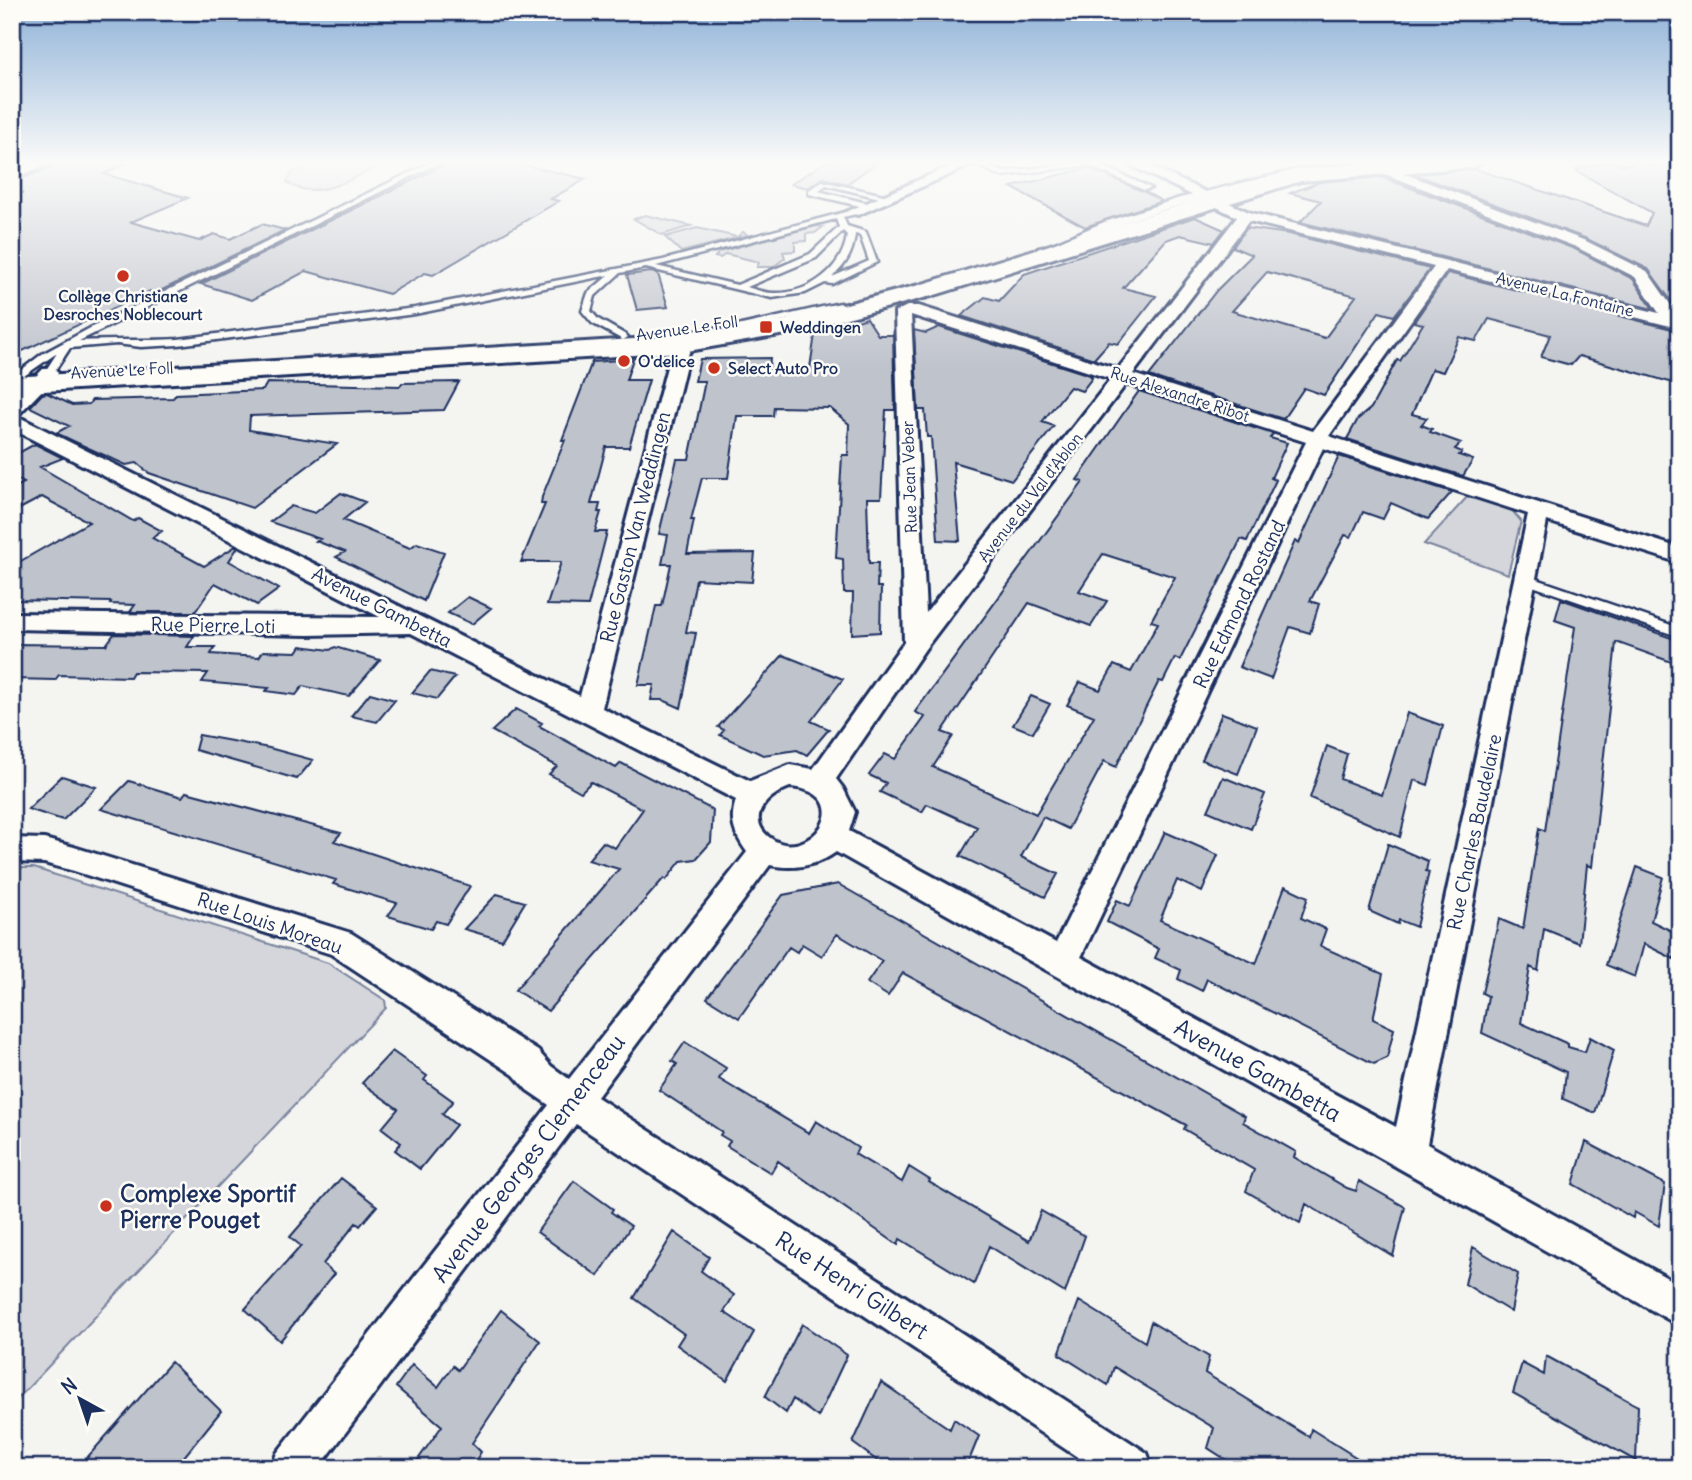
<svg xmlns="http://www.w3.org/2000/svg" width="1692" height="1480" viewBox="0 0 1692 1480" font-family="Delius,sans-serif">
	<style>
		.green { fill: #d4d6db; stroke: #78829c; stroke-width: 2 }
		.building { fill: #bfc3cc; stroke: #1b2f5e; stroke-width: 2; fill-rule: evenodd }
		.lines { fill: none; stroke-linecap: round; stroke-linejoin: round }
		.service-casing { stroke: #1b2f5e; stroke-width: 5 }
		.minor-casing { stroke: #1b2f5e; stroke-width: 6 }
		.secondary-casing { stroke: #1b2f5e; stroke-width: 6 }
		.service { fill: #fdfcf7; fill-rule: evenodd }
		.minor { fill: #fdfcf7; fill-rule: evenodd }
		.secondary { fill: #fdfcf7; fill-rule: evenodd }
		.poi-dot { fill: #c8321e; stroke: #fdfcf7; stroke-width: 2.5 }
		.labels { text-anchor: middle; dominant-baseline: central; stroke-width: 5; stroke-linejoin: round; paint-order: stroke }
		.far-street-label { font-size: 16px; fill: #1b2f5e; stroke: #fdfcf7 }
		.far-poi-label { font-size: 16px; font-weight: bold; fill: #1b2f5e; stroke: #fdfcf7; text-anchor: start }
		.street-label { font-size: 19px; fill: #1b2f5e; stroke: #fdfcf7 }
		.near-street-label { font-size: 23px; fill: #1b2f5e; stroke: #fdfcf7 }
		.near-poi-label { font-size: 23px; font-weight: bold; fill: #1b2f5e; stroke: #fdfcf7; text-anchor: start }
	</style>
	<rect width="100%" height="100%" fill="#f4f4f1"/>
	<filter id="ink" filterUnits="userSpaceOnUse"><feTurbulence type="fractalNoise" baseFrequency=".0143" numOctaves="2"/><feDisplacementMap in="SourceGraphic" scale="14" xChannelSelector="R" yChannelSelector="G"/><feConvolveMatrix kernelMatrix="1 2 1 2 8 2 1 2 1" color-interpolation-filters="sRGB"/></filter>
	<g filter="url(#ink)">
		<!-- green -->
		<path class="green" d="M318 161H388C363 173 314 205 287 182L292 173Z
			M645 215 691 226 662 235 634 219Z
			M816 226 823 227 815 233 806 234V241L795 242V251L783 252 785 258 773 267H757L759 262 726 254 720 258 715 257 719 252Z
			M697 228 737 237 743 232 748 235 681 252 665 237Z
			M1469 495 1510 508 1521 521 1508 574 1424 544Z
			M12 868H34L328 963 385 1000 386 1008 12 1405Z"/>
		<!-- building -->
		<path class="building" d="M70 161H131L104 174 188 198 131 222 199 241 214 234 230 239 262 224 285 230 156 293 150 291 12 356V182Z
			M452 161 490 166 506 161 586 179 551 199 559 201 433 275 425 273 389 294 306 271 252 300 201 284Z
			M827 161H879L847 184 823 178 808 188 791 184Z
			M1608 161 1626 165 1640 161 1651 166 1680 161V313L1648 269 1587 239 1414 174 1476 169 1646 226 1652 213 1575 170Z
			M1088 168 1145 192 1162 201 1085 227 1011 187Z
			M1381 177 1575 249 1633 279 1653 309 1300 222 1321 201 1290 193 1320 182Z
			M1195 217 1224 230 1214 243 1180 235 1166 240 1123 288 1156 296 1118 344 1109 342 1094 359 961 316 985 297 999 301 1024 274Z
			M1247 228 1289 234 1430 269 1394 316 1379 312 1324 395 1304 388 1283 419 1149 376 1217 290 1252 255 1233 247ZM1267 272 1309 283 1356 296 1325 338 1232 311Z
			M651 272 658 274 668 307 637 310 627 275Z
			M1448 273 1680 331V385L1579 356 1571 365 1541 357 1550 335 1489 319 1476 341 1459 337 1443 372 1432 369 1412 414 1427 418 1421 425 1432 429 1430 432 1461 443 1455 449 1462 452 1459 455 1473 460 1463 476 1347 439 1358 419 1371 408 1397 360 1400 361 1423 324 1414 322Z
			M867 318 878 335H893L895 410H886L881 498H867L869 563H878L877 587H881L880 632 852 634 853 593H844L843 559 836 558 842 455H848L849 424 830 408 774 407 773 416H737L728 478H702L691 520H694L687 554 755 553 752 582 696 579 686 632 696 633 681 708 663 700H651L654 685H638L656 606H662L671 564H662L668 535 659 534 677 459H689L705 381H695L700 359 770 358 769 368H810L815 334Z
			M939 327 1090 375 1092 378 1082 391 1070 387 1042 422 1054 426 1012 480 953 462 960 541 938 540 931 437H927L925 410H918L914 330 926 333Z
			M633 359 626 380H649L629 447H606L591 504H600L598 512H601L595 532H607L588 606 547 605 561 562H521L545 504H541L542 497 565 440H562L592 362Z
			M459 382 444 410 250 416 249 430 337 444 252 508 149 473 137 463 126 465 84 446 56 433 69 426 30 407 42 394 47 393 72 405 89 404 92 400 173 398 176 394 263 390 267 383 400 386 402 383Z
			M1139 391 1273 434 1270 438 1287 443 1271 478 1276 480 1247 541 1241 539 1180 660 1175 658 1163 682 1159 681 1116 767 1104 761 1068 829 1043 817 1021 857 1058 874 1045 897 960 856 977 827 927 804 922 812 880 792 886 783 869 775 885 754 895 759 925 717 915 712 1083 482 1077 480ZM1103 554 1175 577 1151 621 1158 623 1131 672 1114 665 1100 690 1080 682 1067 705 1094 716 1036 814 933 767 953 736 942 732 1029 603 1091 626 1107 601 1079 591Z
			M35 444 63 458 40 467 133 521 138 518 162 531 152 538 204 566 236 546 238 547 229 561 279 589 257 605 215 583 195 612H130L135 605 110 604 111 602 12 600V566L89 522 42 497 12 513V489L24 483 12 476V454L15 455Z
			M1339 456 1452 492 1428 519 1391 503 1383 519 1363 512 1351 537 1345 535 1310 601 1319 604 1310 633 1290 627 1271 679 1239 667 1295 541 1299 543Z
			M341 493 365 502 343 520 410 548 417 543 444 552 424 601 336 557 345 552 316 541 320 539 270 522 291 506 315 513Z
			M468 597 491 608 472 624 448 613Z
			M1561 599 1680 641V665L1616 642 1592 867 1587 865 1579 943 1544 929 1538 971 1530 967 1521 1023 1568 1044V1047L1585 1052 1590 1037 1614 1050 1595 1113 1563 1099 1566 1072 1482 1033 1488 996 1482 993 1499 919 1523 929 1539 828 1545 831 1575 627 1555 620Z
			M114 634 194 636 187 647H215L211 654 259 657 263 651 297 652 301 646 330 650 335 647 380 660 349 696 303 686 296 695 266 691 269 688 202 682 208 673 133 672 130 677 59 675 55 680 12 679V644L106 645Z
			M783 655 843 679 811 721 829 729 807 755 797 750 763 755 720 735 724 730 718 727Z
			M430 671 455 677 437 699 412 693Z
			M370 693 395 700 377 722 351 716Z
			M1031 696 1050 704 1033 733 1013 725Z
			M516 709 542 723 539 726 616 768 621 763 713 810 711 842 696 859 681 861 666 880 664 878 548 1011 515 990 619 869 588 860 603 842 615 848 643 809 591 782 581 792 549 774 557 766 492 731Z
			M1222 713 1257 726 1238 774 1202 760Z
			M1407 713 1443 726 1428 785 1414 780 1400 837 1310 798 1327 746 1347 754 1340 779 1382 795Z
			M199 735 269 748 313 760 297 779 195 750Z
			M62 776 96 787 63 820 28 809Z
			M1223 777 1265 794 1251 829 1208 811Z
			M129 781 182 797 186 792 341 833 334 841 470 886 446 924 436 921 431 929 388 916 397 903 333 884 336 880 101 809Z
			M1165 832 1218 855 1202 892 1177 880 1160 920 1256 964 1285 886 1308 897 1301 918 1326 929 1320 946 1383 974 1373 1019 1394 1029 1387 1058 1374 1064 1207 979 1202 991 1178 979 1181 970 1155 958 1159 949 1107 922 1117 900 1130 906Z
			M1388 844 1428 861 1426 871 1429 872 1416 927 1399 920 1398 924 1369 911Z
			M1637 867 1663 877 1651 921 1680 935V940L1674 959 1644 944 1635 977 1606 965Z
			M838 884 1245 1116 1243 1122 1296 1152 1294 1157 1347 1188 1356 1191 1359 1181 1405 1207 1393 1256 1306 1204 1300 1223 1246 1191 1254 1170 1184 1129 1186 1125 903 973 888 996 867 983 882 961 837 934 822 956 802 944 797 952 789 947 739 1018 707 998 783 895Z
			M497 894 525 902 502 940 464 929Z
			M685 1042 726 1068 719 1079 809 1133 816 1121 858 1148 855 1154 902 1182 909 1167 930 1180 929 1182 1029 1241 1041 1211 1085 1236 1065 1293 989 1246 974 1284 900 1239 898 1245 778 1161 771 1173 727 1146 730 1141 720 1135 722 1132 659 1090 677 1064 672 1061Z
			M392 1051 427 1076 424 1080 453 1101 442 1114 456 1125 420 1169 395 1150 401 1143 382 1128 398 1109 362 1083Z
			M1586 1142 1665 1184 1659 1226 1634 1212 1633 1218 1573 1184Z
			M341 1178 377 1206 360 1226 356 1223 323 1264 334 1274 280 1341 245 1309 301 1246 290 1237Z
			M574 1181 613 1209 611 1212 631 1226 598 1276 537 1232Z
			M674 1232 709 1257 701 1271 734 1295 724 1312 754 1332 727 1381 677 1345 684 1334 634 1298Z
			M1473 1247 1518 1274 1511 1312 1465 1284Z
			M1079 1301 1145 1342 1151 1322 1209 1357 1205 1373 1309 1437 1311 1429 1373 1468H1239L1208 1448 1214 1428 1114 1367 1108 1385 1059 1354Z
			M501 1310 540 1341 472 1443 481 1452 471 1468H412L442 1426 396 1387 412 1365 438 1387 453 1366 458 1370Z
			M802 1324 847 1355 818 1417 793 1399 786 1413 765 1397Z
			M1546 1356 1638 1406 1636 1461 1513 1393 1522 1363 1544 1375Z
			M171 1362 221 1411 175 1468H78Z
			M881 1382 950 1429 954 1419 979 1436 966 1468H887L853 1443Z"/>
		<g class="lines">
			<defs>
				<path id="service" d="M434 161H443L79 341C112 339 145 341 178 339L415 308 663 260 853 210 857 212 856 214 843 217 847 226 866 232 877 262 832 284 825 283 805 293 772 298 646 268 620 273 595 296 591 311 598 319 626 335 628 337 623 340 592 323 582 311 588 293 609 275 415 314 178 345 141 347 117 344 70 348 52 375 44 373 57 353 24 376 16 374 42 354 94 326ZM836 219 839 227 810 254 737 285 656 266ZM843 231 847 235C843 269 809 294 774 293 765 293 756 290 747 287L816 258ZM855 234 860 235 869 261 832 277C846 265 853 253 855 234Z
					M929 161H941L963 168 959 170Z
					M976 161 1003 172 1091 161 1151 188 1144 190 1088 165 1002 176 969 162Z
					M1300 169 1303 173C1218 194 1136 215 1055 248L1048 246 1104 222 1180 198Z
					M822 181 888 196 892 198 888 200 826 185 818 191 871 204V208H868L809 194V190Z
					M840 303 844 306 843 308 733 331 728 328Z
					M713 328 716 329V333L661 341 656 338 661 335Z
					M1525 575 1680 628V637L1521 582 1519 579Z"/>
				<path id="minor" d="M37 161H56L12 179V170Z
					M962 161H980L858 215 846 212Z
					M1122 161H1139L1251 213 1659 313 1635 277 1576 247 1369 168 1381 165 1586 241 1647 271 1680 318V328L1674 327 1447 270 1329 436 1680 548V563L1547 521 1427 1144 1680 1285V1326L836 852C817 866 793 870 770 865L597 1097 1147 1453 1153 1468H1094L576 1124 319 1468H271L277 1453 549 1105 527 1090 514 1075 331 954 74 871 44 863 12 862V838L44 839 74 847 351 933 538 1051 551 1066 569 1079 747 852C734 834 729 821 736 800L411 633 308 635 12 629V613L380 617 12 429V401L43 369H55L58 373 55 377 17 416 580 696 673 344 676 340H688L691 344 602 708 750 781 790 765 813 769 904 642 895 312 907 306H919L1118 369 1237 217ZM1249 221 1434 267 1313 431 1133 374ZM911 315 1111 379 926 613ZM1126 384 1306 442 1056 943 849 831 855 812 843 788 836 779 925 649ZM1323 448 1528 514 1396 1127 1081 957ZM790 787C862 793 809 868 769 837 744 816 770 794 790 787Z"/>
				<path id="secondary" d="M1397 161H1483L1474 167 1301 181 935 295 786 334 682 352 12 393V377L682 336 785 320 919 285 1299 169Z"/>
			</defs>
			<!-- service casing -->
			<use href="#service" class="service-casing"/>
			<!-- minor casing -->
			<use href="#minor" class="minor-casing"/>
			<!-- secondary casing -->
			<use href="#secondary" class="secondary-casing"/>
			<!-- service -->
			<use href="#service" class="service"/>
			<!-- minor -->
			<use href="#minor" class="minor"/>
			<!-- secondary -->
			<use href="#secondary" class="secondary"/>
		</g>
	</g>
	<!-- sky -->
	<linearGradient id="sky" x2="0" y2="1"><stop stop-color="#8fb2d8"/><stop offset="0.44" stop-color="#fafaf9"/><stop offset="1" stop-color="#fafaf9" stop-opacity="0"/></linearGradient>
	<rect width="1692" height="369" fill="url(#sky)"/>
	<!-- markers -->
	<g class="poi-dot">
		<circle cx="123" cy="276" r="7"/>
		<rect x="759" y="320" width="14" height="14" rx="3.5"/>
		<circle cx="624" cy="361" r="7"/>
		<circle cx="714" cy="368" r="7"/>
		<circle cx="106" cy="1206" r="7"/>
	</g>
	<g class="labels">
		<!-- far-street labels -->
		<g class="far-street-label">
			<text transform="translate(1565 294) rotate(14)">Avenue La Fontaine</text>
			<text transform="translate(687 328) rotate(-8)">Avenue Le Foll</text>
			<text transform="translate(122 370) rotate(-3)">Avenue Le Foll</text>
			<text transform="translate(1180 394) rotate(18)">Rue Alexandre Ribot</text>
			<text transform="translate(909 477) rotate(-92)">Rue Jean Veber</text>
			<text transform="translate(1030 497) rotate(-52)">Avenue du Val d'Ablon</text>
		</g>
		<!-- far-poi labels -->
		<g class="far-poi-label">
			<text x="123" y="296" text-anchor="middle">Collège Christiane<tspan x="123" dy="18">Desroches Noblecourt</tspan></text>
			<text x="780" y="327">Weddingen</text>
			<text x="638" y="361">O'delice</text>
			<text x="728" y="368">Select Auto Pro</text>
		</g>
		<!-- street labels -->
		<g class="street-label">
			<text transform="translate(635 527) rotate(-76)">Rue Gaston Van Weddingen</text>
			<text transform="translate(1239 604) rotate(-64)">Rue Edmond Rostand</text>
			<text transform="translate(382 607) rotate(27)">Avenue Gambetta</text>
			<text transform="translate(213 625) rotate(1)">Rue Pierre Loti</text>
			<text transform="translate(1474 832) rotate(-78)">Rue Charles Baudelaire</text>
			<text transform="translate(270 923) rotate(19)">Rue Louis Moreau</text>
		</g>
		<!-- near-street labels -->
		<g class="near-street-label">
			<text transform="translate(1258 1070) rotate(29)">Avenue Gambetta</text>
			<text transform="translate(528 1158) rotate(-53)">Avenue Georges Clemenceau</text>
			<text transform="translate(852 1285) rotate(33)">Rue Henri Gilbert</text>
		</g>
		<!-- near-poi labels -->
		<g class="near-poi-label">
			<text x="120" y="1193">Complexe Sportif<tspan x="120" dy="26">Pierre Pouget</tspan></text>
		</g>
	</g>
	<!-- margin -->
	<rect width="1692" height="1480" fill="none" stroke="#fdfcf7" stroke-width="42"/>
	<rect x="21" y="21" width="1650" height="1438" fill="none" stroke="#1b2f5e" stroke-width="2.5" filter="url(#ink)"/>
	<!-- north arrow -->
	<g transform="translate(80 1399) rotate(320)" stroke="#fdfcf7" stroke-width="5" paint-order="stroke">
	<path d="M0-5L12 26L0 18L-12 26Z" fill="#1b2f5e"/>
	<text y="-10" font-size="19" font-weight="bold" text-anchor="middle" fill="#1b2f5e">N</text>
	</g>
</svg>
